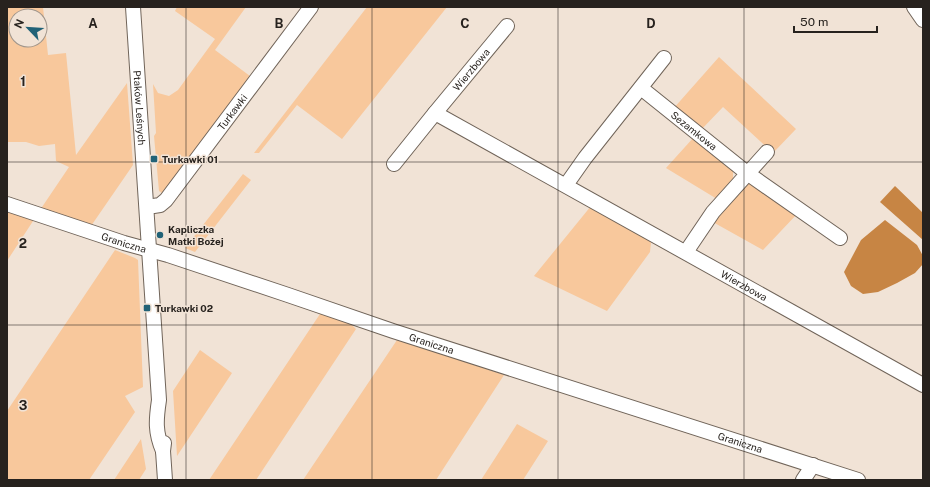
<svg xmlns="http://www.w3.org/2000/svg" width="930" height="487" viewBox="0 0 930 487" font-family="'Public Sans',sans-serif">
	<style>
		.green { fill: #f8c89c; fill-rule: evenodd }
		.water { fill: #c78544 }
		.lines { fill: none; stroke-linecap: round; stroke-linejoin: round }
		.minor-casing { stroke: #706459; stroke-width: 16 }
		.minor { stroke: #fff; stroke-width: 14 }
		.grid { fill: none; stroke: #27221e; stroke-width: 1; stroke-opacity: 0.55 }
		.poi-dot { fill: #216277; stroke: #f1e3d6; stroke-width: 1.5 }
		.labels { text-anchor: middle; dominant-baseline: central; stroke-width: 3; stroke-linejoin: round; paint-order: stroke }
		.street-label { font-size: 10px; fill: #27221e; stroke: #f1e3d6 }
		.poi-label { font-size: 10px; font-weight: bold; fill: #27221e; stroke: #f1e3d6; text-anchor: start }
		.grid-label { font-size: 13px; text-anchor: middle; font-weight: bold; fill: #27221e; stroke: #f1e3d6; stroke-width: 3; stroke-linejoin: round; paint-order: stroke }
	</style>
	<rect width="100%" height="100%" fill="#f1e3d6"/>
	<!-- green -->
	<path class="green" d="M7 7H43L48 55 66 53 76 155 127 83 133 165 91 226 40 210 69 167 56 161 55 144 39 146 26 142H7ZM16 16H40V40H16Z
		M177 7H246L215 50 250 76 165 195 159 191 154 136 156 133 153 84 158 93 169 96 178 90 215 39 175 11Z
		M367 7H447L342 139 297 105 259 153H254Z
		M719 57 796 129 773 153 723 107 700 131 673 109Z
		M694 137 733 169V181L717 199 666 168Z
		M243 174 251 180 195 252 185 248Z
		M756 183 798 213 763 250 711 221 745 184Z
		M591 206 648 237 651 243 650 252 607 311 534 276Z
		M7 209 35 218 7 261Z
		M115 250 135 258 138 260 143 387 125 396 135 412 89 480H7V411Z
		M320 314H322L351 324 356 329 256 480H209Z
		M397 340 439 353 504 375 436 480H303Z
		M200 350 232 373 177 456 173 391Z
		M517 424 548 441 523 480H481Z
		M141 439 146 469 139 480H114Z"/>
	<!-- water -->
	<path class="water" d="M895 186 923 213V240L880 202Z
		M885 220 917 245 923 256V264L915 273 897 283 878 292 863 294 851 286 844 272 861 240Z"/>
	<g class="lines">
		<defs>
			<g id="minor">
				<path id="s1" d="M133 7 159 400C156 420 155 432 163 451"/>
				<path d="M914 7 923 20"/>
				<path id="s2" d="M641 88 747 173 840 238"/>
				<path id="s3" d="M435 113 923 385"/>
				<path id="s4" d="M394 164 435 113 507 26"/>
				<path d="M566 185 585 158 664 58"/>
				<path id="s5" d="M7 204 124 243 168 255 288 295 393 331 858 480"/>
				<path id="s6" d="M147 207 160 205 166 200 311 7"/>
				<path d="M686 252 713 212 767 152"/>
				<path d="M164 443 163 451 165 480"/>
				<path d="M803 480 813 465"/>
			</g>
		</defs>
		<!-- minor casing -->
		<use href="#minor" class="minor-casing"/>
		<!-- minor -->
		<use href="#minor" class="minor"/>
	</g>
	<!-- grid -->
	<path class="grid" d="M186 7V480M372 7V480M558 7V480M744 7V480M7 162H923M7 325H923"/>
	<!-- markers -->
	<g class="poi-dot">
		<rect x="150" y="155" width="8" height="8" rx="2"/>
		<circle cx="160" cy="235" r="4"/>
		<rect x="143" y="304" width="8" height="8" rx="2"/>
	</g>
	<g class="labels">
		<!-- street labels -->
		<g class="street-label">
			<text stroke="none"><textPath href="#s4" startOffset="122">Wierzbowa</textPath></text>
			<text stroke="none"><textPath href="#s1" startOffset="101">Ptaków Leśnych</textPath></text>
			<text stroke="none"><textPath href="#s6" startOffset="131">Turkawki</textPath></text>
			<text stroke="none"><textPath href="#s2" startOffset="68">Sezamkowa</textPath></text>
			<text stroke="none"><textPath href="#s5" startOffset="123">Graniczna</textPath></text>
			<text stroke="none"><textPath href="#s3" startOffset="354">Wierzbowa</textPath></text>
			<text stroke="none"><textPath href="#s5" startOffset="447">Graniczna</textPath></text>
			<text stroke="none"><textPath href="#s5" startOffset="771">Graniczna</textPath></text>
		</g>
		<!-- poi labels -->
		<g class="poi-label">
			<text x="162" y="159">Turkawki 01</text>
			<text x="168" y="229">Kapliczka<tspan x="168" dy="12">Matki Bożej</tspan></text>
			<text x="155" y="308">Turkawki 02</text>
		</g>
	</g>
	<g class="grid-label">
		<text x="93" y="28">A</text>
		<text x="279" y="28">B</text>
		<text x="465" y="28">C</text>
		<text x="651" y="28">D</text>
		<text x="23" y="86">1</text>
		<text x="23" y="248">2</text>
		<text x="23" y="410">3</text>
	</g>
	<!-- border -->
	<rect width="930" height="487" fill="none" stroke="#27221e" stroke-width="16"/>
	<!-- north arrow -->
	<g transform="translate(28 28) rotate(295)"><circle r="19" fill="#f1e3d6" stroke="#a0968c"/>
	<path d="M0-3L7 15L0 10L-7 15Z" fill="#216277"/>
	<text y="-6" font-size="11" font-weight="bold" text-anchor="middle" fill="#27221e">N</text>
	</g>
	<!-- scale -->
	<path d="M794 26v6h83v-6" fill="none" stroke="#27221e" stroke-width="2"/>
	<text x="800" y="26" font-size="12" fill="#27221e" stroke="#f1e3d6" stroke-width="3" paint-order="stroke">50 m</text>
</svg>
